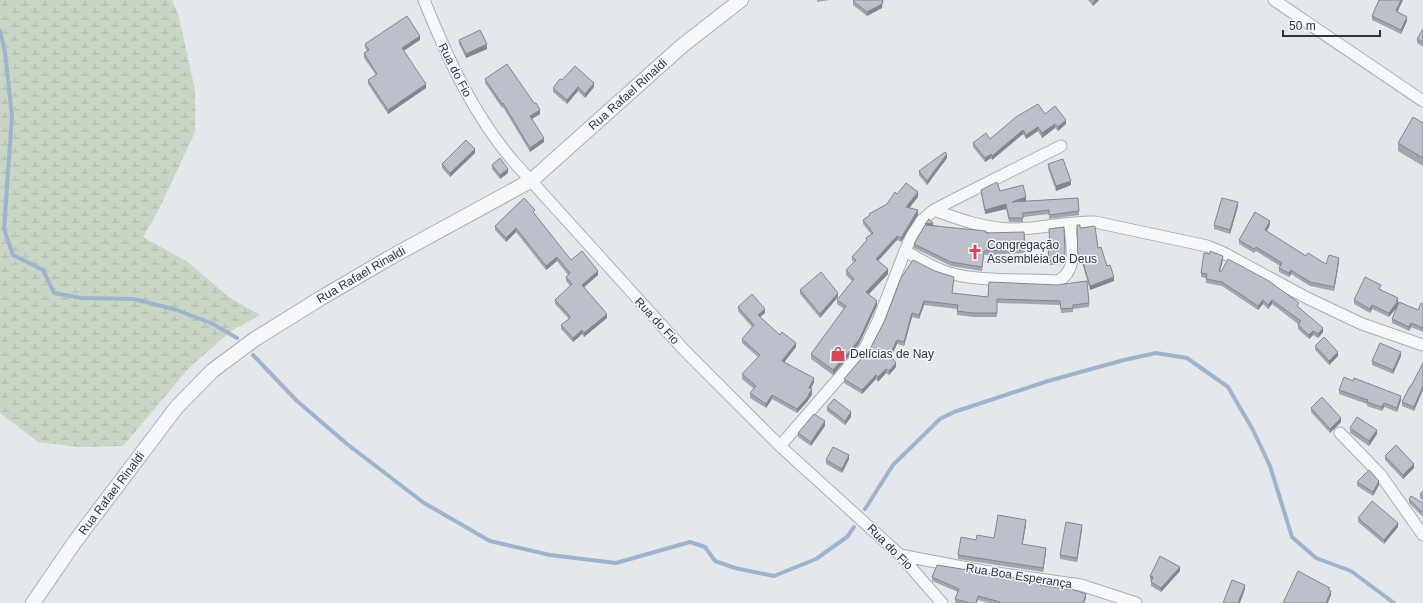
<svg xmlns="http://www.w3.org/2000/svg" width="1423" height="603" viewBox="0 0 1423 603" font-family="Arial,sans-serif">
	<style>
		.wetland { fill: url(#wetland-marsh) }
		.lines { fill: none; stroke-linecap: round; stroke-linejoin: round }
		.stream { stroke: #9fb4cc; stroke-width: 4 }
		.minor-casing { stroke: #a9aeb7; stroke-width: 13 }
		.tertiary-casing { stroke: #a9aeb7; stroke-width: 16 }
		.minor { stroke: #f7f8fa; stroke-width: 11 }
		.tertiary { stroke: #f7f8fa; stroke-width: 14 }
		.wall { fill: #a1a5ae }
		.shaded-wall { fill: #83868d }
		.building { fill: #bbc0ca; stroke: #83868d }
		.labels { text-anchor: middle; dominant-baseline: central; stroke-width: 3; stroke-linejoin: round; paint-order: stroke }
		.street-label { font-size: 12px; fill: #2b3445; stroke: #f4f6f9 }
		.poi-label { font-size: 12px; fill: #2b3445; stroke: #f4f6f9; text-anchor: start }
	</style>
	<defs>
		<pattern id="wetland-marsh" width="20" height="14" patternUnits="userSpaceOnUse"><rect width="20" height="14" fill="#c9d6c5"/><path d="M1 5h8M5 5V1M11 12h8M15 12V8" fill="none" stroke="#adb8ab"/></pattern>
	</defs>
	<rect width="100%" height="100%" fill="#e4e7ec"/>
	<!-- wetland -->
	<path class="wetland" d="M0 0H172L179 17 195 90V132L159 209 143 237 188 262 230 298 260 315 231 331 189 368 123 446 80 447 38 442 0 413Z"/>
	<g class="lines">
		<!-- stream -->
		<path class="stream" d="M0 31 5 52 12 116 4 229 13 255 43 270 54 293 81 298 134 299 177 310 213 324 237 338
			M253 355 297 401 347 444 424 503 490 541 550 555 616 563 690 542 705 547 715 561 735 568 774 576 816 559 847 537 854 527
			M865 509 893 465 940 419 954 412 1048 381 1124 360 1156 353 1187 358 1228 387 1253 430 1270 466 1292 537 1316 558 1351 571 1394 603"/>
		<defs>
			<path id="minor" d="M424 0C447 57 473 114 513 161L686 352 780 446 900 555 942 603
				M1274 0 1423 101
				M934 210C959 219 983 228 1009 229 1038 230 1066 221 1095 222L1207 246 1222 252 1307 298 1362 324 1423 345
				M905 251C919 259 933 268 949 273 980 282 1025 279 1058 281 1079 270 1071 245 1070 224
				M1340 433 1380 474 1423 535
				M780 446 865 348 878 321 905 251 912 235 922 220 934 210 953 200 1061 146
				M900 555 983 571 1081 585 1136 603"/>
			<g id="tertiary">
				<path id="s1" d="M33 603 74 543 176 408 212 371 255 339 321 298 391 257 532 180 683 45 741 0"/>
			</g>
		</defs>
		<!-- minor casing -->
		<use href="#minor" class="minor-casing"/>
		<!-- tertiary casing -->
		<use href="#tertiary" class="tertiary-casing"/>
		<!-- minor -->
		<use href="#minor" class="minor"/>
		<!-- tertiary -->
		<use href="#tertiary" class="tertiary"/>
	</g>
	<!-- wall -->
	<path class="wall" d="M817 0H829L817 2Z
		M1088 0H1099L1093 6Z
		M853 1 882 8 867 16 853 5Z
		M1397 12 1407 21 1401 34 1372 20V16Z
		M1423 29V47L1417 43V39Z
		M420 40 403 51 426 88 388 114 368 84V80L376 75 364 58V53L367 51 365 48V44Z
		M459 40 487 49 466 58 459 44Z
		M485 79 534 103 540 114 532 119 544 142 530 152 503 107 502 108 485 83Z
		M562 80 594 87 585 98 578 91 567 104 553 92V88Z
		M1045 114 1066 124 1058 131 1055 128 1042 138 1038 131 1026 139 1023 134 992 160 991 158 985 162 973 147V143L990 139Z
		M1423 123V166L1398 151V143Z
		M475 153 450 177 442 168V164Z
		M947 158 927 185 919 175V171Z
		M1048 164 1071 185 1056 191 1048 168Z
		M492 165 508 173 500 179 492 169Z
		M981 190 1000 191 1026 201 1078 198 1079 215 1049 219V214L1023 217V222H1009L1006 209 985 214 981 194Z
		M897 194 918 197 909 208 918 215 901 242 897 240 878 261 888 274 869 294 877 305 859 344 833 375 811 359V354L844 309 837 304V300L852 281 846 275V270L854 262 852 261V257L866 241V238L871 234 863 224V220L869 216V214L887 204Z
		M1238 206 1230 234 1214 229V225Z
		M535 214 571 260 598 275 584 287 607 318 584 337 582 334 573 342 561 329V325L569 319 555 304V300L570 286 566 281V277L568 275 557 261 546 270 516 232 506 242 495 230V226Z
		M933 225 986 233 1025 249V253L984 255 982 271 951 266 914 248V244Z
		M1077 225 1098 248 1114 281 1090 290 1082 263H1078Z
		M1270 225 1267 231 1306 256 1326 264 1339 262 1334 291 1310 286 1291 274 1289 277 1279 272V268L1280 266 1256 251 1254 253 1239 244V240Z
		M1048 247H1050L1065 256 1064 264 1049 265Z
		M1210 254 1223 260 1220 271 1299 307 1323 332 1318 338 1313 335 1309 339 1298 329V324L1272 304 1268 309 1263 304 1258 310 1222 286 1206 283V278L1201 277V273Z
		M954 281 952 293 988 297 989 282 1089 303V307L1073 309V312L1061 313 1060 305 997 303V317H973L957 315V309L924 305 919 319 912 317 904 346 897 344 891 357 896 367 889 375 886 373 878 382 876 379 862 394 844 383V379L871 347 885 320Z
		M1381 289V290L1398 301V304L1418 310 1423 304V332L1411 327 1409 331 1392 323V319L1397 307 1389 317 1372 309 1370 313 1354 304V300Z
		M800 290 838 297 820 318 800 294Z
		M738 307 765 313 760 317 780 335 796 347 784 362 814 382 811 389 812 394 807 402 797 413 772 399 766 408 750 398V393L754 389 742 379V374L758 357 742 343V339L752 327 738 311Z
		M1315 346 1338 356 1329 365 1315 350Z
		M1401 356 1393 374 1372 365V361Z
		M1423 363 1414 411 1402 406V402L1411 386Z
		M1339 390 1401 400 1397 412 1384 407 1382 411 1367 406V404L1339 394Z
		M827 407 851 417 845 425 827 411Z
		M1311 408 1341 422 1330 433 1311 412Z
		M825 426 811 446 798 437V433Z
		M1350 428 1377 434 1369 446 1350 433Z
		M1385 456 1414 468 1403 479 1385 460Z
		M849 459 842 473 826 464V460Z
		M1357 482 1379 485 1373 496 1357 486Z
		M1423 491V501L1420 498V494Z
		M1409 499 1423 503V517L1409 503Z
		M1358 518 1398 527 1384 544 1358 522Z
		M1026 525 1022 544 1046 552 1043 572 958 559V555L976 540 994 538Z
		M1082 529 1077 562 1060 559V555Z
		M1180 571 1161 592 1151 586V582L1152 581 1150 580V576Z
		M932 577 1041 585 1086 598 1084 603H989L978 600 977 603H955V599L958 592 932 581Z"/>
	<!-- shaded-wall -->
	<path class="shaded-wall" d="M883 0 882 8 867 16V12Z
		M1095 0H1099L1093 6V2Z
		M1401 0H1403L1396 15V11Z
		M1407 17V21L1401 34V30Z
		M420 36V40L402 52V48Z
		M487 44V49L466 58V54Z
		M594 83V87L585 98V94Z
		M426 84V88L388 114V110Z
		M578 87V91L567 104V100Z
		M540 110V114L530 120V116Z
		M1066 120V124L1058 131V127Z
		M1055 124V128L1042 138V133Z
		M1038 127V131L1026 139V135Z
		M1023 130V134L992 160V156Z
		M544 138V142L530 152V148Z
		M475 149V153L450 177V173Z
		M947 154V158L927 185V181Z
		M991 154V158L985 162V158Z
		M508 169V173L500 179V175Z
		M1071 181V185L1056 191V186Z
		M918 192V197L906 212V207Z
		M1026 197V201L1012 202Z
		M1238 202V206L1230 234V230Z
		M1006 204V209L985 214V210Z
		M918 210V215L901 242V238Z
		M1270 221V225L1265 234V230Z
		M933 223V227L925 224Z
		M516 228V232L506 242V238Z
		M897 236V240L876 263V259Z
		M1223 256V260L1219 275V271Z
		M557 257V261L546 270V266Z
		M1339 258V262L1334 291V287Z
		M888 269V274L866 297V292Z
		M1291 270V274L1289 277V273Z
		M598 271V275L582 289V285Z
		M1114 277V281L1090 290V286Z
		M838 293V297L820 318V314Z
		M1398 298V306L1389 317V313Z
		M1263 300V304L1258 310V306Z
		M1272 300V304L1268 309V305Z
		M877 301V305L859 344 833 375V370Z
		M924 301V305L919 319V315Z
		M1372 305V309L1370 313V309Z
		M765 309V313L758 319V315Z
		M912 313V317L904 346V342Z
		M607 314V318L584 337V333Z
		M1411 323V327L1409 331V327Z
		M1323 328V332L1318 338V334Z
		M582 330V334L573 342V338Z
		M1313 331V335L1309 339V335Z
		M897 340V344L890 359V355Z
		M796 343V347L782 365V361Z
		M1338 352V356L1329 365V361Z
		M1401 352V356L1393 374V370Z
		M896 363V367L889 375V371Z
		M886 369V373L878 382V377Z
		M876 375V379L862 394V390Z
		M814 378V382L809 392V388Z
		M1423 386V390L1414 411V407Z
		M812 389V394L807 402 797 413V409Z
		M772 395V399L766 408V404Z
		M1401 396V400L1397 412V408Z
		M1384 403V407L1382 411V407Z
		M851 412V417L845 425V421Z
		M1341 418V422L1330 433V429Z
		M825 421V426L811 446V442Z
		M1377 430V434L1369 446V441Z
		M849 455V459L842 473V469Z
		M1414 464V468L1403 479V475Z
		M1379 481V485L1373 496V492Z
		M1026 520V525L1022 548V544Z
		M1398 523V527L1384 544V540Z
		M1082 525V529L1077 562V558Z
		M1046 548V552L1043 572V568Z
		M1180 567V571L1161 592V588Z
		M1245 585V589L1240 603H1238Z
		M1331 591V595L1328 603H1326Z
		M1086 594V598L1084 603H1083Z"/>
	<!-- building -->
	<path class="building" d="M854 0H883L882 4 867 12 853 1Z
		M1379 0H1401L1396 11 1407 17 1401 30 1372 16Z
		M407 16 420 36 402 48 426 84 388 110 368 80 377 74 364 53 369 50 365 44Z
		M1423 29V42L1417 39Z
		M480 30 487 44 466 54 459 40Z
		M507 64 534 103H536L540 110 530 116 544 138 530 148 503 103 502 104 485 79Z
		M575 66 594 83 585 94 578 87 567 100 553 88 560 79 562 80Z
		M1038 104 1045 114 1055 106 1066 120 1058 127 1055 124 1042 133 1038 127 1026 135 1023 130 992 156 991 154 985 158 973 143 986 133 990 139 1016 117Z
		M1413 117 1423 123V158L1398 143Z
		M466 140 475 149 450 173 442 164Z
		M945 152 947 154 927 181 919 171Z
		M500 158 508 169 500 175 492 165Z
		M1063 159 1071 181 1056 186 1048 164Z
		M997 182 1000 191 1023 185 1026 197 1012 202 1078 198 1079 211 1049 215V210L1023 213V218H1009L1006 204 985 210 981 190Z
		M906 183 918 192 906 207 918 210 901 238 897 236 876 259 888 269 866 292 877 301 859 340 833 370 811 354 846 306 837 300 854 279 846 270 856 260 852 257 867 240 866 238 873 233 863 220 870 215 869 214 887 204 895 192 897 194Z
		M524 198 535 210 533 212 571 260 582 251 598 271 582 285 607 314 584 333 582 330 573 338 561 325 570 318 569 315 555 300 572 284 566 277 570 273 557 257 546 266 516 228 506 238 495 226Z
		M1222 198 1238 202 1230 230 1214 225Z
		M1255 212 1270 221 1265 230 1306 256 1308 253 1326 264 1329 255 1339 258 1334 287 1310 282 1291 270 1289 273 1279 268 1282 263 1256 247 1254 249 1239 240Z
		M929 219 933 223 925 224Z
		M925 225 986 231V233L1024 232 1025 249 984 251 982 267 951 262 914 244Z
		M1077 225H1080V228L1095 226 1098 248 1101 247 1107 266 1110 265 1114 277 1090 286 1082 259H1078Z
		M1064 227 1065 252 1064 260 1049 261 1048 247H1050L1049 229Z
		M1210 251 1223 256 1219 271 1221 272 1228 259 1269 281 1299 303 1297 306 1323 328 1318 334 1313 331 1309 335 1298 325 1301 321 1272 300 1268 305 1263 300 1258 306 1222 282 1206 279 1207 274 1201 273 1204 253 1210 254Z
		M913 260 935 271 954 277 952 293 988 297 989 282 1057 285 1087 281 1089 303 1073 305V308L1061 309 1060 301 997 299V313H973L957 311 958 305 924 301 919 315 912 313 904 342 897 340 890 355 896 363 889 371 886 369 878 377 876 375 862 390 844 379 871 347 885 320 902 275H903Z
		M821 272 838 293 820 314 800 290Z
		M1365 277 1381 285 1379 289 1398 298 1396 301H1398L1389 313 1372 305 1370 309 1354 300Z
		M752 294 765 309 758 315 780 335 782 332 796 343 782 361 814 378 809 388 812 389 807 398 797 409 772 395 766 404 750 393 756 386 742 374 760 355 742 339 754 325 738 307Z
		M1399 302 1418 310 1421 303 1423 304V328L1411 323 1409 327 1392 319Z
		M1324 337 1338 352 1329 361 1315 346Z
		M1380 343 1401 352 1393 370 1372 361Z
		M1423 363V386L1414 407 1402 402 1410 386H1411Z
		M1344 377 1353 381 1354 378 1401 396 1397 408 1384 403 1382 407 1367 402 1368 400 1339 390Z
		M1322 397 1341 418 1330 429 1311 408Z
		M834 399 851 412 845 421 827 407Z
		M814 414 825 421 811 442 798 433Z
		M1357 417 1377 430 1369 441 1350 428Z
		M1396 445 1414 464 1403 475 1385 456Z
		M833 447 849 455 842 469 826 460Z
		M1369 470 1379 481 1373 492 1357 482Z
		M1423 491V497L1420 494Z
		M1411 496 1423 503V513L1409 499Z
		M1372 501 1398 523 1384 540 1358 518Z
		M998 515 1026 520 1022 544 1046 548 1043 568 958 555 961 537 976 540 977 535 994 538Z
		M1066 522 1082 525 1077 558 1060 555Z
		M1160 556 1180 567 1161 588 1151 582 1153 577 1150 576Z
		M937 565 1041 582 1040 585 1071 590V589L1086 594 1083 603H999L1000 602 978 596 976 603H970L955 599 959 589 932 577Z
		M1298 571 1330 588 1328 590 1331 591 1326 603H1283Z
		M1232 580 1245 585 1238 603H1223Z"/>
	<!-- icons -->
	<defs>
		<symbol id="church-bare" viewBox="-9 -9 18 18"><path d="M-1.2-6h2.4v3.5h3.3v2.4h-3.3V6h-2.4V-.1h-3.3v-2.4h3.3Z" fill="#d1495b" stroke="#f4f6f9" stroke-width="2.5" paint-order="stroke"/></symbol>
		<symbol id="shop-bare" viewBox="-9 -9 18 18"><path d="M-5-2.5h2.3a2.7 3.5 0 0 1 5.4 0H5L5.5 6h-11ZM-1.5-2.5h3a1.5 2.3 0 0 0-3 0Z" fill="#d1495b" stroke="#f4f6f9" stroke-width="2.5" paint-order="stroke"/></symbol>
	</defs>
	<g fill-rule="evenodd">
		<use href="#church-bare" x="964" y="241" width="22" height="22"/>
		<use href="#shop-bare" x="827" y="343" width="22" height="22"/>
	</g>
	<g class="labels">
		<!-- street labels -->
		<g class="street-label">
			<text transform="translate(455 70) rotate(63)">Rua do Fio</text>
			<text stroke="none"><textPath href="#s1" startOffset="795">Rua Rafael Rinaldi</textPath></text>
			<text stroke="none"><textPath href="#s1" startOffset="471">Rua Rafael Rinaldi</textPath></text>
			<text transform="translate(657 321) rotate(47)">Rua do Fio</text>
			<text stroke="none"><textPath href="#s1" startOffset="135">Rua Rafael Rinaldi</textPath></text>
			<text transform="translate(890 547) rotate(45)">Rua do Fio</text>
			<text transform="translate(1019 576) rotate(9)">Rua Boa Esperança</text>
		</g>
		<!-- poi labels -->
		<g class="poi-label">
			<text x="987" y="245">Congregação<tspan x="987" dy="14">Assembléia de Deus</tspan></text>
			<text x="850" y="354">Delícias de Nay</text>
		</g>
	</g>
	<!-- scale -->
	<path d="M1283 30v6h97v-6" fill="none" stroke="#2b3445" stroke-width="2"/>
	<text x="1289" y="30" font-size="12" fill="#2b3445" stroke="#f4f6f9" stroke-width="3" paint-order="stroke">50 m</text>
</svg>
